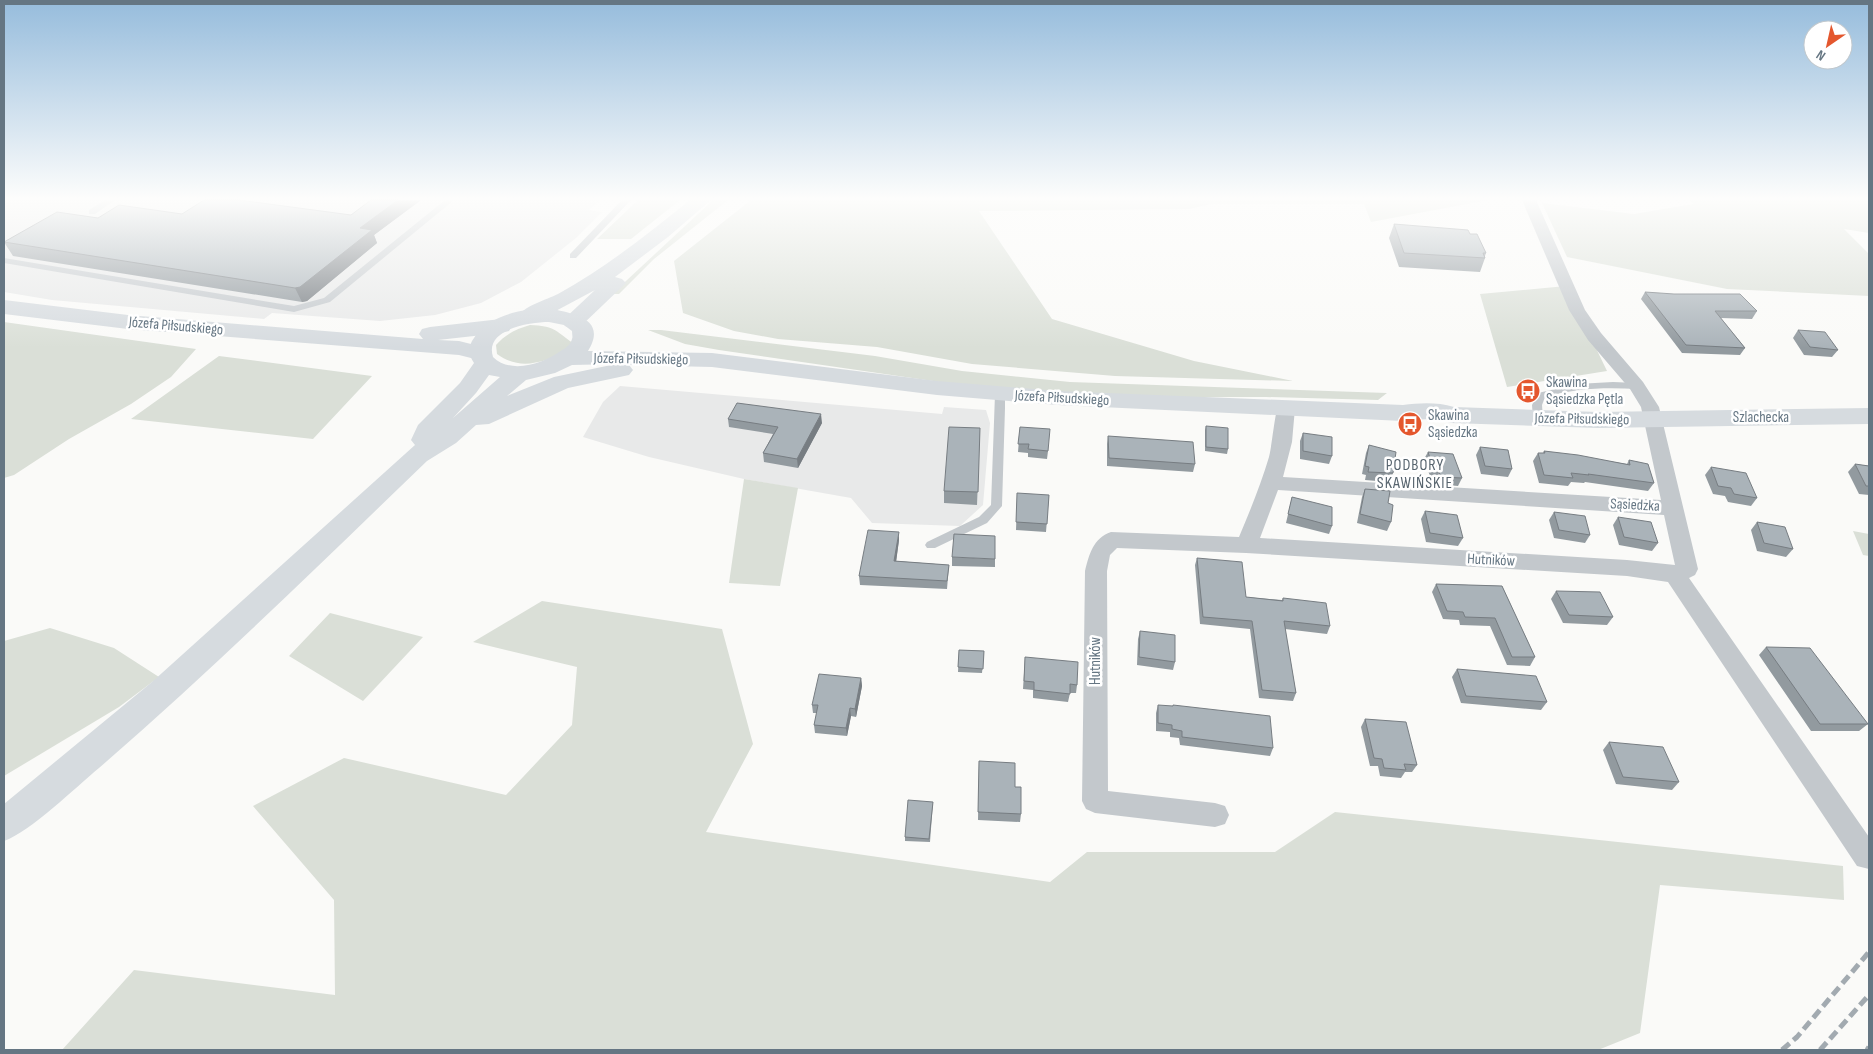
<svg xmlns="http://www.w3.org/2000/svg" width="1873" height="1054" viewBox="0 0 1873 1054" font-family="'Sofia Sans Condensed',sans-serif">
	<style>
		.built { fill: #e8e9e9 }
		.green { fill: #dadfd7 }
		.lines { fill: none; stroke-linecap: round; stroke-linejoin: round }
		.lane { fill: #c3c8cc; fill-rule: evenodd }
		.street { fill: #c3c8cc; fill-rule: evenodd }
		.secondary { fill: #d6dbdf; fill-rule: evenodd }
		.primary { fill: #d6dbdf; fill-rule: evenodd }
		.rail { stroke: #a2aab0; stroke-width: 5; stroke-dasharray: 10 5; stroke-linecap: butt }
		.wall { fill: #929a9f }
		.shaded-wall { fill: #777d82 }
		.building { fill: #aab3b9; stroke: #777d82 }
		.labels { text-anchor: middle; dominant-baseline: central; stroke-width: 5; stroke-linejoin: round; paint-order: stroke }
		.street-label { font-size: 15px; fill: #657683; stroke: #fff }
		.poi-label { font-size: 15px; fill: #657683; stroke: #fff; text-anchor: start }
		.neighbourhood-label { font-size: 16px; letter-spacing: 1px; fill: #57646e; stroke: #fff }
	</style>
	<rect width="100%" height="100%" fill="#fafaf8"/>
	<!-- built -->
	<path class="built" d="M4 200H600L589 210 602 212 576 238 521 282 481 303 435 315 380 321 272 313 264 319 52 300 4 292Z
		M620 386 942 414 944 407 986 410 990 423 983 505 960 526 872 523 851 498 744 479 649 457 583 437 603 402Z"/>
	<!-- green -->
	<path class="green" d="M638 200H680L631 239H597Z
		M713 200H728L654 259 619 294H612Z
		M751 200H1488L1371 222 1364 204H1211L1189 209 979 211 1052 319 1194 361 1293 381 1115 376 972 364 877 347 778 339 734 331 683 313 674 261Z
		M1690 200H1869V233L1844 229 1869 254V296L1727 289 1567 257 1542 203 1634 214 1693 204Z
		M1566 286 1607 371 1507 387 1480 294Z
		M4 322 196 349 171 377 131 404 69 439 14 475 4 478Z
		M530 325C555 326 554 330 573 343L568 352C543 361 522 372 497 354L496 345C506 334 516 329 530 325Z
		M648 330H661L875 356 962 371 1070 382 1387 393 1378 400 1266 397H1161L1061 392 940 382 719 350 685 344Z
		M219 356 372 376 313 439 131 419Z
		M744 479 798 488 780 586 729 583Z
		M1853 531 1869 534V556L1863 555Z
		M542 601 722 629 753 744 706 832 1050 882 1087 852H1275L1335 812 1843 866 1844 900 1660 885 1640 1033 1598 1050H62L134 970 335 995 334 900 253 806 344 758 506 795 572 725 577 667 473 642Z
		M330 613 423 637 363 701 289 656Z
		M50 628 114 648 159 677 119 707 4 776V641Z"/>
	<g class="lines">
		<!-- lane -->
		<path class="lane" d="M105 200H115L95 214H89V210Z
			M445 200H454L330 302 294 312 4 263V258L294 306 324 298Z
			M622 200H631L576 258H570V254Z
			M1613 382 1637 383 1642 386 1637 389C1606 387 1575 388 1545 397L1542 405 1543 419 1538 422 1533 419 1532 405 1538 393 1577 384Z
			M1000 391 1005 394V408L1002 506 987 523 935 548H927L925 545 927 542 979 517 991 505 995 394Z"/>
		<!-- street -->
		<path class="street" d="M1522 200H1536L1585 310 1601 333 1643 382 1659 407 1698 569 1695 575 1689 578 1869 837V869L1857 866 1668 582 1627 576 1246 553 1117 548 1110 555 1107 571 1108 791 1215 803 1225 806 1229 815 1225 824 1215 827 1095 813 1086 809 1082 801 1085 571C1089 555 1093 538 1111 532L1239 537C1250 511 1261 484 1269 457 1272 446 1275 410 1279 404L1286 402 1293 404 1295 408 1292 442 1283 477 1661 500 1641 407 1630 389 1588 340 1569 310ZM1278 490 1664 515 1675 565 1627 560 1260 538Z"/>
		<!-- secondary -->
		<path class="secondary" d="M690 200H711L668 237 615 277 622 279 626 283 581 326 573 328 565 326 562 321 595 290 537 321 529 323 521 321 518 316C526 305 546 300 558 294 605 268 648 234 690 200Z
			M4 300 128 315 423 339 419 334 422 329 430 327 501 319 509 321 512 326 509 331 501 333 438 340 459 341 487 348 490 353 487 358 479 360 459 355 128 329 4 314Z"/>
		<!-- primary -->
		<path class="primary" d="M549 308C573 314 608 318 588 351L712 353 937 381 1058 391 1403 405C1420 403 1437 402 1454 407L1598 412 1869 408V424L1598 428 1451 423C1435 418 1420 419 1403 421L1058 405 937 395 712 367 629 365 633 370 629 375 568 388 489 424 476 425 456 443 427 461C319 565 212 670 99 768 76 787 30 832 4 841V804L152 682 415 445 411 440 418 425 460 383 474 363C469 356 468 349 472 341 487 315 521 309 549 308ZM549 322 564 325 572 331C572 334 573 337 572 339 571 344 566 348 562 350 545 363 511 375 493 357 484 329 530 322 549 322ZM616 364 554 377 507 396 526 380 555 373 572 365ZM489 375 500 377 453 418 476 393Z"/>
		<!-- rail -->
		<path class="rail" d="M1782 1050 1797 1037 1869 952
			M1820 1050 1869 995
			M1867 1050 1869 1047"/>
	</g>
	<!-- wall -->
	<path class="wall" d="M371 200H421L374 235 377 243 307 301 302 302 13 256 4 242 182 214 351 215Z
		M1394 224 1470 234 1486 253 1485 256V258L1480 272 1399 267 1389 238Z
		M1645 292 1757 311 1752 319 1721 318 1745 348 1740 355 1682 353 1641 299Z
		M1798 330 1838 350 1832 357 1804 355 1793 338Z
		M728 419 822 423 798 468 764 462 763 453 773 434 729 427Z
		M1206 426 1228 449 1227 454 1205 451V430Z
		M1020 427 1048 451 1047 459 1028 457V453L1018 452Z
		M980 428 977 505 944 503V491Z
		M1303 433 1332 456 1329 464 1300 459V441Z
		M1108 436 1195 464 1193 472 1107 466V444Z
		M1369 445 1393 473 1389 482 1365 480 1366 475 1362 474 1366 453Z
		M1480 447 1512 469 1508 477 1481 474 1476 455Z
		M1544 451 1627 464 1629 460 1654 483 1648 491 1585 482 1584 483 1571 482 1568 486 1539 483 1533 461 1538 453H1543Z
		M1428 452 1462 478 1458 486 1437 484 1435 479H1431L1424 459Z
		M1855 464 1869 466V495L1859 494 1848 472Z
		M1711 467 1757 498 1751 506 1728 502 1725 496 1713 494 1705 475Z
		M1365 489 1388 503 1391 522 1387 531 1357 523 1362 497Z
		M1049 495 1046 532 1016 530 1017 501Z
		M1292 497 1332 526 1329 534 1286 523Z
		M1425 511 1463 538 1458 546 1426 542 1421 519Z
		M1554 512 1590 535 1585 543 1554 538 1549 520Z
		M1618 517 1658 543 1652 551 1619 545 1613 525Z
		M1757 522 1793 549 1786 557 1757 551 1751 530Z
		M899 540 896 561 949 565 947 589 860 585 859 576Z
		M952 557 995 559V567L952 566Z
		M1197 558 1246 597 1282 600 1283 598 1330 626 1327 634 1285 629 1296 693 1293 701 1259 698 1250 629 1200 624 1195 565Z
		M1436 584 1502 586 1535 657 1530 666 1507 665 1490 626 1460 625 1459 620 1443 619 1432 592Z
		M1556 591 1613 617 1607 625 1563 623 1551 599Z
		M1140 631 1175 662 1173 670 1137 665 1138 639Z
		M1766 647 1868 724 1859 731H1811L1759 655Z
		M959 650 984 651 982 673 958 672Z
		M1025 657 1077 685 1076 693H1070L1068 702 1033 698V690L1023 689Z
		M1457 669 1547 702 1541 710 1461 703 1452 677Z
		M861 678 862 686 856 717 851 716 847 736 815 733 814 725 817 713H813L812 705Z
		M1158 705 1273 748 1270 756 1180 745 1179 738 1170 737V732L1156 731V713Z
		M1365 719 1417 765 1412 772H1405L1401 778 1380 776 1378 766H1370L1361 727Z
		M1609 742 1679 782 1672 790 1616 784 1603 750Z
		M979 761 1015 787 1021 814 1020 822 978 820Z
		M933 802 930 842 905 841V837Z"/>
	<!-- shaded-wall -->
	<path class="shaded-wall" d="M398 200H421L374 235 377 243 307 301 302 302 295 288 360 228Z
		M821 414 822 423 798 468 797 459Z
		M899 532V540L895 570 894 561Z
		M861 678 862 686 856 717 855 709Z
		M850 708 851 716 847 736 846 728Z"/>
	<!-- building -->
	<path class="building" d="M204 200H239L351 215 371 200H398L360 228 372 230 300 287 295 288 4 242 57 212 98 218 119 205 182 214Z
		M1394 224 1468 230 1470 234H1477L1486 253H1483L1485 258 1404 253Z
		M1645 292 1674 294H1740L1757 311H1715L1745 348 1686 345Z
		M1798 330 1825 332 1838 350 1810 347Z
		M737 403 821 414 797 459 763 453 778 427 728 419Z
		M1206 426 1228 428V449L1206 447Z
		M949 427 980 428 978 492 944 491Z
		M1020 427 1050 429 1048 451 1028 449 1029 444H1018Z
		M1303 433 1332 437V456L1303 451Z
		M1108 436 1193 442 1195 464 1109 458Z
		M1369 445 1396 452 1393 473 1368 472 1369 467 1365 466Z
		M1480 447 1508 450 1512 469 1485 466Z
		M1544 451 1578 455 1630 465 1629 460 1648 464 1654 483 1588 474 1589 475 1571 473 1573 478 1544 475 1538 453H1545Z
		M1428 452 1453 454 1462 478 1441 477 1439 472 1434 471Z
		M1855 464 1869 466V486H1866Z
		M1711 467 1746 473 1757 498 1734 494 1731 488 1718 486Z
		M1365 489 1390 491 1388 503 1393 505 1391 522 1360 514Z
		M1017 493 1049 495 1047 524 1016 522Z
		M1292 497 1332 507V526L1288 514Z
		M1425 511 1457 515 1463 538 1430 533Z
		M1554 512 1585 516 1590 535 1559 530Z
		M1618 517 1651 522 1658 543 1624 537Z
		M1757 522 1785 527 1793 549 1764 543Z
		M868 530 899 532 894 561 949 565 947 581 859 576Z
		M954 534 995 536V559L952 557Z
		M1197 558 1242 562 1246 597 1283 601V598L1326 603 1330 626 1284 621 1296 693 1262 690 1252 621 1203 617Z
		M1436 584 1502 586 1535 657H1512L1495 618 1465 617 1463 612 1447 611Z
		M1556 591 1600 592 1613 617 1569 615Z
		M1140 631 1175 635V662L1139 657Z
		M1766 647 1810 648 1868 724H1820Z
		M959 650 984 651 983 669 958 667Z
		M1025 657 1078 662 1077 685 1070 684V694L1034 690V682L1024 681Z
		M1457 669 1536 676 1547 702 1466 696Z
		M819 674 861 678 855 709 850 708 846 728 814 725 818 705H812Z
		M1158 705 1173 706V705L1270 716 1273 748 1182 737V731L1172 729V725L1158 723Z
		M1365 719 1406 722 1417 765 1404 764 1406 770 1384 768 1382 759 1374 758Z
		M1609 742 1663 747 1679 782 1623 777Z
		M979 761 1015 763V787H1021V814L978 812Z
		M908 800 933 802 929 839 905 837Z"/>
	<!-- sky -->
	<linearGradient id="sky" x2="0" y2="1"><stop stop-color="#96bcdc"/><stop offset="0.57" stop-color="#fdfdfc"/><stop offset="1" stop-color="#fdfdfc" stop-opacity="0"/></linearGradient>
	<rect width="1873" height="348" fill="url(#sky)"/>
	<!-- icons -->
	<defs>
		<symbol id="bus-disc" viewBox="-11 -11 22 22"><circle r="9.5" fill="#e4572e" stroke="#fff"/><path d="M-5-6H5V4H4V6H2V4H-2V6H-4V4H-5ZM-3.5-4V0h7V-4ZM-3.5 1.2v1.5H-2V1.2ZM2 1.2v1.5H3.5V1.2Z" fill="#fff"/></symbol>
	</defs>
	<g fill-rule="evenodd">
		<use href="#bus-disc" x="1514" y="377" width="28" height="28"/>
		<use href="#bus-disc" x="1396" y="410" width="28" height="28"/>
	</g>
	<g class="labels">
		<!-- street labels -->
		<g class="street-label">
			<text transform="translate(176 326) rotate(5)">Józefa Piłsudskiego</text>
			<text transform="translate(641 359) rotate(1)">Józefa Piłsudskiego</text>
			<text transform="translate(1062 398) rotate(3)">Józefa Piłsudskiego</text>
			<text x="1761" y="417">Szlachecka</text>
			<text transform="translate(1582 419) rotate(1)">Józefa Piłsudskiego</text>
			<text transform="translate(1635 505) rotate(3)">Sąsiedzka</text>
			<text transform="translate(1491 560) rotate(3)">Hutników</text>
			<text transform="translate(1095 661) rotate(-90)">Hutników</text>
		</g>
		<!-- poi labels -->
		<g class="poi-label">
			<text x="1546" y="382">Skawina<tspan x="1546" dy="17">Sąsiedzka Pętla</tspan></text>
			<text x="1428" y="415">Skawina<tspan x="1428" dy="17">Sąsiedzka</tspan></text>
		</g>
		<!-- neighbourhood labels -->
		<g class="neighbourhood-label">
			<text x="1415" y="465">PODBORY<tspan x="1415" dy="18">SKAWIŃSKIE</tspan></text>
		</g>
	</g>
	<!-- border -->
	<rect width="1873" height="1054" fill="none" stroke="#657683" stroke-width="10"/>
	<!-- north arrow -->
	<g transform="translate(1828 45) rotate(214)"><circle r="24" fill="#ffffff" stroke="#c1c8cd"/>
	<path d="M0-4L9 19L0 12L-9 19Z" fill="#e4572e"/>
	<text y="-8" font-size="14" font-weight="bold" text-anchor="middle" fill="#657683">N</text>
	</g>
</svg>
